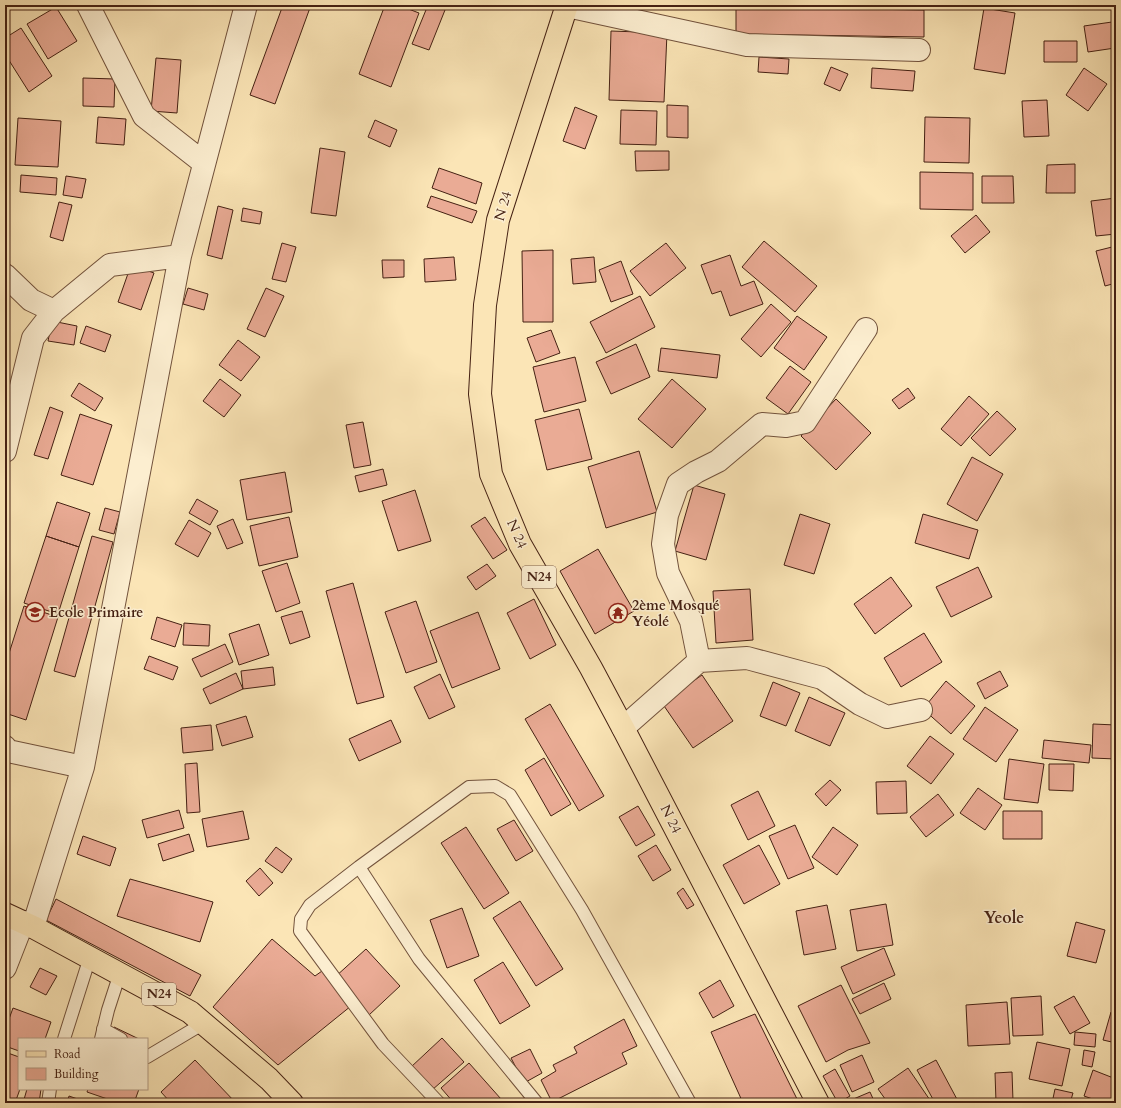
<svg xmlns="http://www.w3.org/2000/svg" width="1121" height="1108" viewBox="0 0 1121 1108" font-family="Cardo,serif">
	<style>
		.building { fill: #eaab95; stroke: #452113 }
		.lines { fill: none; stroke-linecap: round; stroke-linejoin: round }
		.lane-casing { stroke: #72523c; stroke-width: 14 }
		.street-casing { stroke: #72523c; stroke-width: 24 }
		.primary-casing { stroke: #452113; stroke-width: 24 }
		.lane { stroke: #fceed0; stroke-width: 12 }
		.street { stroke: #fceed0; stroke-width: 22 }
		.primary { stroke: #fbe5b6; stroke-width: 22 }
		.labels { text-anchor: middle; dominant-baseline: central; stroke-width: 3; stroke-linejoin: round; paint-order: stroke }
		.shield { fill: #fceed0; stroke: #7c5e4c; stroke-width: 1 }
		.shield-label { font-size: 13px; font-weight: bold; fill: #452113 }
		.street-label { font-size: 14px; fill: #452113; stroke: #fceed0 }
		.poi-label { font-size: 14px; font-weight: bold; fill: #452113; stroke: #fceed0; text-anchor: start }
		.quarter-label { font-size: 16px; font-weight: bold; fill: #452113; stroke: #fceed0 }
	</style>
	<rect width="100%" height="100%" fill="#fbe5b6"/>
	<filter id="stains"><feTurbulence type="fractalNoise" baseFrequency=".005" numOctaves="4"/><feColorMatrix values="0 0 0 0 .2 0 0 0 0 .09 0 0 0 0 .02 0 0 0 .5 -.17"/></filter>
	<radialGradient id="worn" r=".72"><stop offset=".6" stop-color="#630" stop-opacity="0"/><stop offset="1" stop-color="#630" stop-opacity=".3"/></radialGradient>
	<!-- building -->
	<path class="building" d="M283 5H311L275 104 250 95Z
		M385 5H398L419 13 391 87 359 74Z
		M428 5H447L429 50 412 44Z
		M56 7 77 41 48 59 27 24Z
		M736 7 924 10V37L736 34Z
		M984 8 1015 13 1005 74 974 69Z
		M1112 22 1115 48 1088 52 1084 26Z
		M21 28 52 76 29 92 5 54V38Z
		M611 31 667 33 664 102 609 100Z
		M1044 41H1077V62H1044Z
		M759 57 789 59 788 74 758 72Z
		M156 58 181 60 177 113 151 111Z
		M831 67 848 74 840 91 824 84Z
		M872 68 915 71 913 91 871 88Z
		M1084 68 1107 84 1088 111 1066 95Z
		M83 78 115 79 114 107 83 106Z
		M1047 100 1049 136 1024 137 1022 101Z
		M667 105 688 106V138L667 137Z
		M575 107 597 116 585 149 563 141Z
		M621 110 657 111 656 145 620 144Z
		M98 117 126 119 124 145 96 143Z
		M925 117 970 118 969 163 924 162Z
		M18 118 61 121 58 167 15 165Z
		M375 120 397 130 390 147 368 137Z
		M1114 120H1116V153H1115Z
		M320 148 345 152 336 216 311 213Z
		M635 151H669V170L636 171Z
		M1075 164V193H1046L1047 165Z
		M439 168 482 183 476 204 432 188Z
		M920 172 973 173V210L920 209Z
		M21 175 57 178 56 195 20 192Z
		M66 176 86 179 82 198 63 195Z
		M982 176H1013L1014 203H982Z
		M5 178H9L5 219Z
		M431 196 477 211 472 223 427 207Z
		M1116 198V234L1096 236 1091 201Z
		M59 202 72 205 63 241 50 237Z
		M218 206 233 210 222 259 207 255Z
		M243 208 262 212 260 224 241 221Z
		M976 215 990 232 965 253 951 236Z
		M764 241 817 286 795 312 742 267Z
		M282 243 296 247 286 282 272 279Z
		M666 243 686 268 650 296 630 271Z
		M1116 246V283L1105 286 1096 251Z
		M553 250V322H523L522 251Z
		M730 255 741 286 754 281 763 304 730 316 721 291 712 294 701 265Z
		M454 257 456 280 425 282 424 259Z
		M594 257 596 282 573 284 571 259Z
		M382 260H404V277L383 278Z
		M621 261 633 294 611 302 599 270Z
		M131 265 154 273 141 310 118 302Z
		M188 288 208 294 204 310 183 304Z
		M266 288 284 296 265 337 247 329Z
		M640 296 655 327 606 353 590 322Z
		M771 304 791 322 761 357 741 339Z
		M797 316 827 337 804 370 774 348Z
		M52 321 77 326 74 345 48 341Z
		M86 326 111 335 105 352 80 343Z
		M551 330 560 353 536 362 527 338Z
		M238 340 260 357 241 381 219 365Z
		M636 344 650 377 611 394 596 362Z
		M661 348 720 355 717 378 658 371Z
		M575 357 586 401 544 412 533 367Z
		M790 366 811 382 788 414 766 398Z
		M220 379 241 395 224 417 203 401Z
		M672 379 706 409 672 448 638 419Z
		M79 383 103 398 95 411 71 396Z
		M908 388 915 398 899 409 892 400Z
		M969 396 989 414 961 446 941 429Z
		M836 399 871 433 836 470 801 436Z
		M50 407 63 412 48 459 34 455Z
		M579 409 592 459 547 470 535 420Z
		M997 411 1016 429 990 456 971 438Z
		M80 414 112 425 93 485 61 475Z
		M363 422 371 465 354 468 346 425Z
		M639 451 657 512 606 528 588 467Z
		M972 457 1003 474 977 521 947 504Z
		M383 469 387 485 359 492 355 476Z
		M285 472 292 512 247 520 240 480Z
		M694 485 725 494 706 560 675 551Z
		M415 490 431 541 398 551 382 501Z
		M197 499 218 511 210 525 189 513Z
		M57 502 90 513 79 547 46 536Z
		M105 508 120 512 114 534 99 530Z
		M800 514 830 524 814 574 784 565Z
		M923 514 978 530 969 559 915 543Z
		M289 517 298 557 259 566 250 526Z
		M485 517 507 550 493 559 471 526Z
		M233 519 243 543 227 549 217 526Z
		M189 520 211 533 198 557 175 544Z
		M46 536 79 547 58 614 24 603Z
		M92 536 113 542 75 677 54 671Z
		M598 549 634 611 595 634 560 571Z
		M287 563 300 603 276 612 262 571Z
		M487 564 496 576 476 590 467 577Z
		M978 567 992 597 951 617 936 587Z
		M891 577 912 606 875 634 854 604Z
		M353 583 384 697 357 704 326 591Z
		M750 589 753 640 716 643 713 591Z
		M534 599 556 645 530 659 507 613Z
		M416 601 437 662 406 673 385 612Z
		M24 606 58 617 26 720 5 713V666Z
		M302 611 310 637 290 644 281 617Z
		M478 612 500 669 452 688 430 631Z
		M157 617 182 625 175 647 151 639Z
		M184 623 210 625 209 646 183 645Z
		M259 624 269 655 239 665 229 634Z
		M924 633 942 662 901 687 884 658Z
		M225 644 233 662 201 677 192 659Z
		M149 656 178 667 173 680 144 669Z
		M273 667 275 685 243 689 241 671Z
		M1000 671 1008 686 985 699 977 683Z
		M236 673 243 689 210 704 203 689Z
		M440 674 455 707 429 719 414 687Z
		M702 675 733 721 693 748 662 703Z
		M946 681 975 706 951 734 923 709Z
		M773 682 800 693 786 726 760 716Z
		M1116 694V712L1112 711Z
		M809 697 845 713 830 746 795 731Z
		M550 704 604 796 579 811 525 719Z
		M985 707 1018 730 996 762 963 739Z
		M246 716 253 737 222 746 216 725Z
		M391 720 401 742 359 761 349 739Z
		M1093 724 1116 725V759L1092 758Z
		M211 725 213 750 183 753 181 728Z
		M930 736 954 754 931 784 907 766Z
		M1044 740 1091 745 1089 763 1042 758Z
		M544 758 571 804 551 816 525 770Z
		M1009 759 1044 764 1038 803 1004 799Z
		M197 763 200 812 187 813 185 764Z
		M1049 764H1074L1073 791 1049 790Z
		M830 780 841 790 826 806 815 794Z
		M906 781 907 813 877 814 876 782Z
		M978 788 1002 805 985 830 960 813Z
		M758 791 775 826 748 840 731 805Z
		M938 794 954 815 926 837 910 817Z
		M638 806 655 835 636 846 619 817Z
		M179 810 184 828 147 838 142 820Z
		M243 811 249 839 207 847 202 819Z
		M1003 811H1042V839H1003Z
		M514 820 533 851 516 861 497 829Z
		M795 825 814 868 788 879 769 836Z
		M466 827 509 893 484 909 441 843Z
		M833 827 858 845 837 875 812 857Z
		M189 834 194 851 163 861 158 844Z
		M83 836 116 848 110 866 77 854Z
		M656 845 671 870 653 881 638 856Z
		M759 845 780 884 744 904 723 865Z
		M276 847 292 859 282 873 265 861Z
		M260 868 273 883 259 896 246 881Z
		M130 879 213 902 200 942 117 916Z
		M683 888 694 905 687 909 677 893Z
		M56 899 201 975 190 996 46 920Z
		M520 901 563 969 536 986 493 918Z
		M886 904 893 945 857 951 850 910Z
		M827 905 836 949 804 955 796 911Z
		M462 908 479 956 447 968 430 920Z
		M1076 922 1105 930 1096 963 1067 956Z
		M272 939 315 976 322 971 351 1006 278 1065 213 1007Z
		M884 948 895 975 853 994 841 967Z
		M366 949 400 986 369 1015 335 977Z
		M503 962 530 1006 500 1024 474 980Z
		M40 968 57 976 46 995 30 987Z
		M720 980 734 1006 713 1018 699 993Z
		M884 983 891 999 860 1014 852 999Z
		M841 985 870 1043 848 1050 826 1062 798 1006Z
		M1041 996 1043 1035 1013 1036 1011 998Z
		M1074 996 1090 1023 1070 1034 1054 1007Z
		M1007 1002 1010 1044 968 1046 966 1005Z
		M13 1008 51 1022 45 1039H19V1051L5 1046V1030Z
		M1111 1012 1116 1013V1043L1103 1040Z
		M755 1014 799 1103H743L711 1032Z
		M624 1019 637 1046 622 1053 627 1064 552 1102 541 1080 556 1071 553 1065 577 1053 574 1047Z
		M114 1027 139 1039H108Z
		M1075 1032 1096 1034 1095 1047 1074 1045Z
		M442 1038 464 1062 432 1090 411 1067Z
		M1037 1042 1070 1049 1062 1086 1029 1079Z
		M530 1049 542 1073 524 1083 511 1058Z
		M1084 1050 1095 1052 1092 1067 1082 1065Z
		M5 1052 19 1057 20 1089 15 1103H5Z
		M862 1055 874 1082 852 1092 840 1065Z
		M195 1060 236 1103H171L161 1092Z
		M936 1060 959 1103H935L917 1070Z
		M469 1063 501 1099 496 1103H454L441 1088Z
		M908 1068 932 1103H888L878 1089Z
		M835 1069 850 1096 838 1103 823 1076Z
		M1093 1070 1116 1079V1103H1104L1084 1096Z
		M1012 1072 1013 1101 996 1102 995 1073Z
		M27 1089H41L39 1103H23Z
		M88 1089H139L134 1103H119L87 1092Z
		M1055 1089 1073 1093 1070 1103H1052Z
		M870 1092 875 1103H844Z
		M69 1096 89 1103H67Z"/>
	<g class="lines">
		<defs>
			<path id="lane" d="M359 867 419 959 537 1103
				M103 1029 121 1039
				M64 1039 90 957
				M101 1039 108 1010 120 973
				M147 1057 204 1023
				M48 1103 50 1089
				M439 1103 383 1044 300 931 301 919 310 905 359 867 469 787 495 786 510 795 582 910 690 1103"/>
			<path id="street" d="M88 5 144 116 204 163
				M567 6 747 45 919 50
				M5 275 31 300 54 311
				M5 451 33 338 54 311 110 265 180 256
				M699 661 747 658 822 678 860 704 887 717 921 710
				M623 728 699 661 691 621 668 573 663 544 667 515 678 484 696 472 718 461 762 424 786 426 805 422 866 329
				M5 747 8 751 83 767
				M33 927 83 767 180 256 246 5
				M5 968 23 922"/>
			<path id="primary" d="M567 5 498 220 485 305 480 394 491 474 520 544 591 668 623 728 818 1103
				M5 914 33 927 190 1012 269 1079 292 1103"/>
		</defs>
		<!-- lane casing -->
		<use href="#lane" class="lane-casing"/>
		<!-- street casing -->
		<use href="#street" class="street-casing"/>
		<!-- primary casing -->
		<use href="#primary" class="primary-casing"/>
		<!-- lane -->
		<use href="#lane" class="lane"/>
		<!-- street -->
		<use href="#street" class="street"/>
		<!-- primary -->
		<use href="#primary" class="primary"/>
	</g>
	<!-- icons -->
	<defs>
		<symbol id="school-ring" viewBox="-11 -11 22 22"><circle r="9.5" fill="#fceed0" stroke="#8f2418" stroke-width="1.5"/><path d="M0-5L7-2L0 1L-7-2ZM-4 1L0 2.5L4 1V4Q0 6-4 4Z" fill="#8f2418"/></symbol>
		<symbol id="temple-ring" viewBox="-11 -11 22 22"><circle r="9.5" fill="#fceed0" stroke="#8f2418" stroke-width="1.5"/><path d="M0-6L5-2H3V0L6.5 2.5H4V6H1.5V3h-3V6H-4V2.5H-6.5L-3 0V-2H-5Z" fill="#8f2418"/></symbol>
	</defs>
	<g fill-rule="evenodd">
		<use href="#school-ring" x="24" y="601" width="22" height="22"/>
		<use href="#temple-ring" x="607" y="602" width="22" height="22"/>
	</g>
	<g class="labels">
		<!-- shield labels -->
		<g class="shield">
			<rect x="522" y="566" width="34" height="22" rx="3"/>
			<rect x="142" y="983" width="34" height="22" rx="3"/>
		</g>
		<g class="shield-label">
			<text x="539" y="577">N24</text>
			<text x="159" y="994">N24</text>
		</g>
		<!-- street labels -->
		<g class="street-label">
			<text transform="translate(503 206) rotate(-74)">N 24</text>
			<text transform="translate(517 534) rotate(66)">N 24</text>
			<text transform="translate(671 819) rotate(63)">N 24</text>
		</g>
		<!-- poi labels -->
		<g class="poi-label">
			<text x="632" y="605">2ème Mosqué<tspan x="632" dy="16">Yéolé</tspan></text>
			<text x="49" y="612">Ecole Primaire</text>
		</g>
		<!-- quarter labels -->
		<g class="quarter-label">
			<text x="1004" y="918">Yeole</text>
		</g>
	</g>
	<!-- margin -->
	<rect width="1121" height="1108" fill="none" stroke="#fbe5b6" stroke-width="20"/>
	<rect x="6" y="6" width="1109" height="1096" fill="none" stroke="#452113" stroke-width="2"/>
	<rect x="10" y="10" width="1101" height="1088" fill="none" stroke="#452113"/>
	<!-- legend -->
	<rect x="18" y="1038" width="130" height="52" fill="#fceed0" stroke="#b39c84"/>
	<rect x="26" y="1051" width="20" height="6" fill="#fbe5b6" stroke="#b39c84"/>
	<text x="54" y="1058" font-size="12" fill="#452113">Road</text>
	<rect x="26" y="1068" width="20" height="12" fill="#eaab95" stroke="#b39c84"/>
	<text x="54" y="1078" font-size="12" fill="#452113">Building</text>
	<rect width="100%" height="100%" filter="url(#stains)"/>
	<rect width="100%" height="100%" fill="url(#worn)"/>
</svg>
